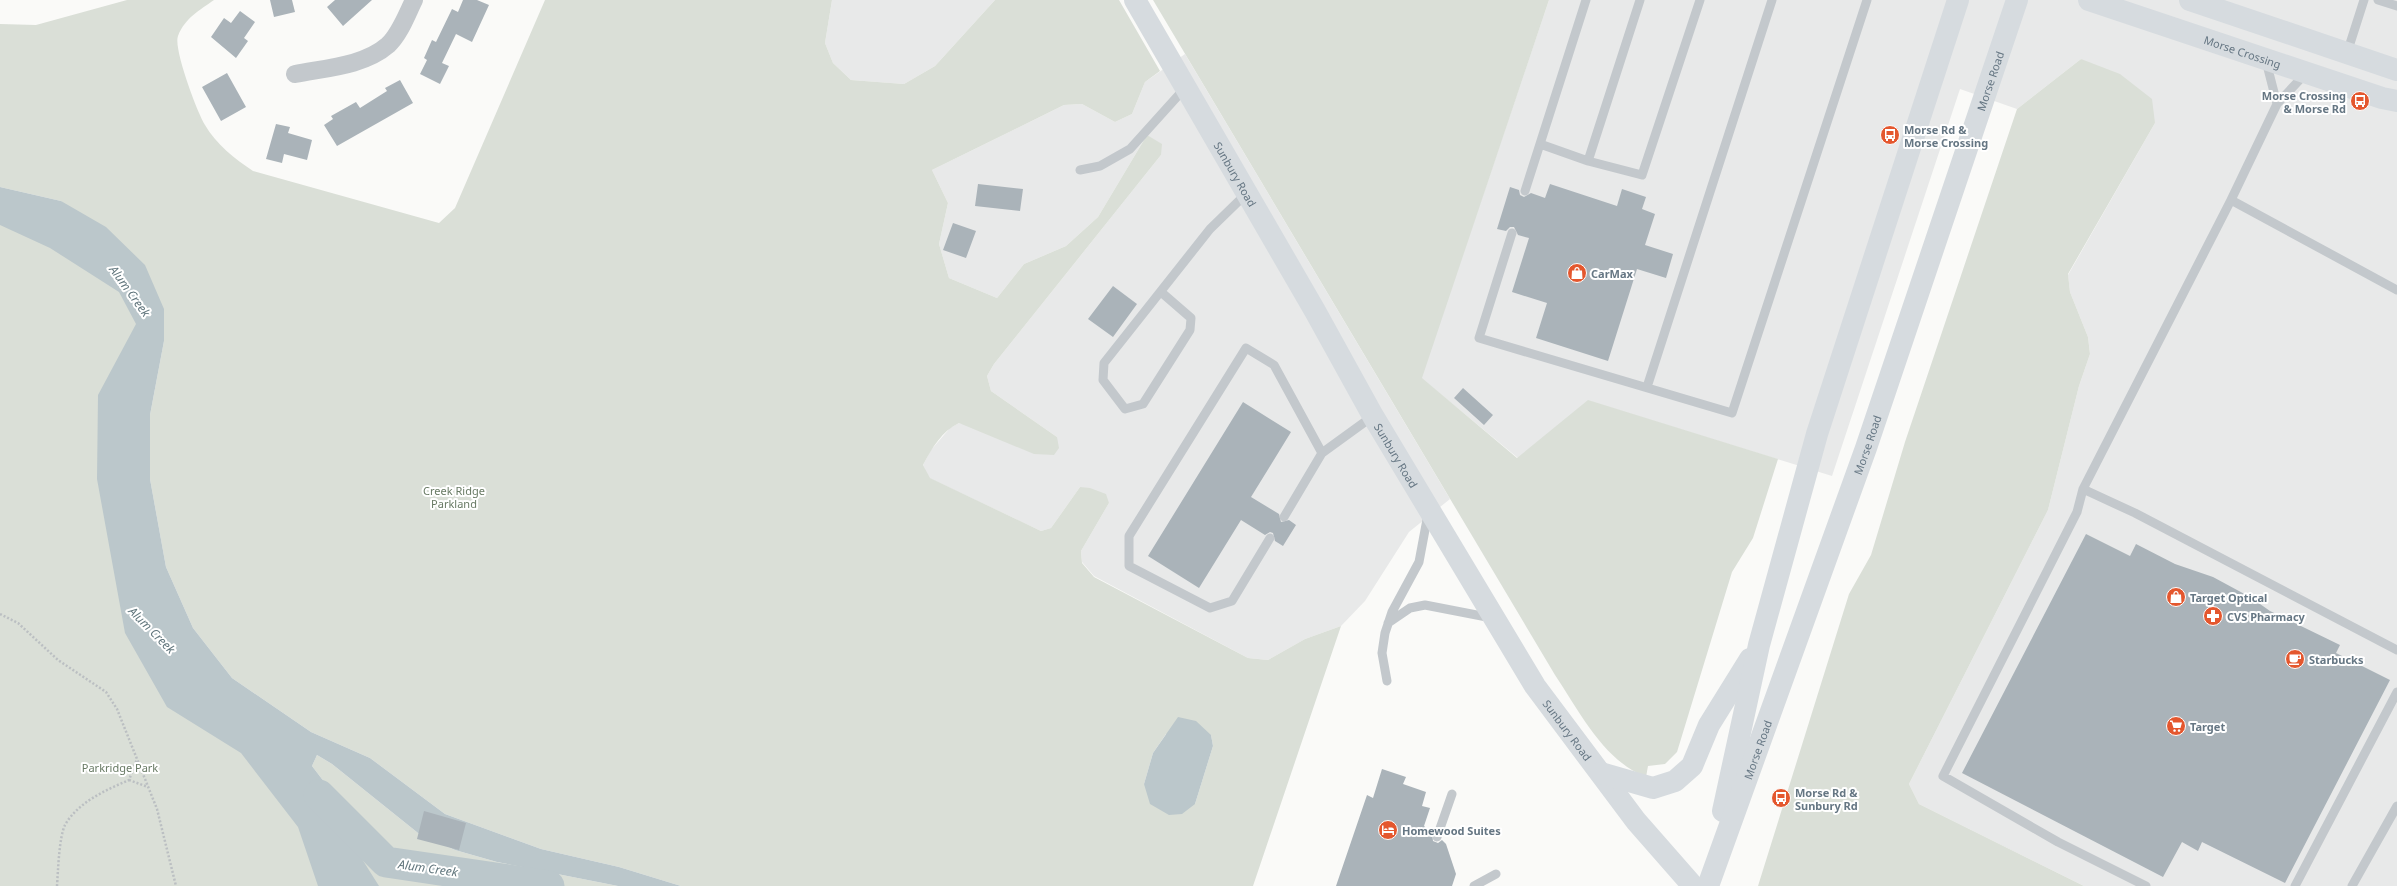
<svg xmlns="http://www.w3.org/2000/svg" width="2397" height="886" viewBox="0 0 2397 886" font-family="'Noto Sans',sans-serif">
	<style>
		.built { fill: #e8e9e9 }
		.green { fill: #dadfd7; fill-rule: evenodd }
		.water { fill: #bbc7cb }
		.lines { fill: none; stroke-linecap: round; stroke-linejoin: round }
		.river { stroke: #bbc7cb; stroke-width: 31 }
		.building { fill: #aab3b9 }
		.path { stroke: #bbbfc2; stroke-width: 2.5; stroke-dasharray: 2 2; stroke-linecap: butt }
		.lane { stroke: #c3c8cc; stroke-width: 9 }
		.street { stroke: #c3c8cc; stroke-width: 18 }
		.secondary { stroke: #d6dbdf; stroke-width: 22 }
		.primary { stroke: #d6dbdf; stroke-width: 22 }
		.labels { text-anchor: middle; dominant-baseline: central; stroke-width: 4; stroke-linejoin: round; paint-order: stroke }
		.street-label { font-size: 11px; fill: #657683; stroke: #fff }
		.poi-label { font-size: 11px; font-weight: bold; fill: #657683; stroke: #fff; text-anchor: start }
		.park-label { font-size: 11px; fill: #687a64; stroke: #fff }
		.water-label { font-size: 12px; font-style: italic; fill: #60757c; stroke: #fff }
	</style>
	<rect width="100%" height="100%" fill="#fafaf8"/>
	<!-- built -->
	<path class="built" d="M832 0H995L935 66 904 84 851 80 833 63 825 43Z
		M1549 0H2397V886H2084L1919 804 1909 784 2048 510 2079 386 2090 354 2088 337 2070 292 2068 275 2155 123 2081 59 2017 109 1960 89 1832 476 1589 401 1518 458 1421 378Z
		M1185 54 1450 499 1409 532 1365 601 1341 626 1305 639 1268 660 1248 658 1094 576 1082 562 1081 551 1109 503 1080 487 1051 528 1041 531 929 478 923 465 931 450 950 428 959 423 1057 437 991 391 987 376 994 364 1161 155 1147 135 1098 217 1066 246 1024 264 997 298 949 278 939 244 948 203 932 170 1064 105 1082 104 1115 122 1132 114 1145 82Z"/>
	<!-- green -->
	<path class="green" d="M127 0H214C200 10 185 18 178 36 173 48 197 112 205 125 216 144 235 159 253 171L439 223 455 208 545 0H832L825 43 833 63 851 80 904 84 935 66 995 0H1119L1160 71 1145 82 1132 114 1115 122 1082 104 1064 105 932 170 948 203 939 244 949 278 997 298 1024 264 1066 246 1098 217 1147 135 1162 144 1161 155 994 364 987 376 991 391 1057 437 1059 448 1054 455 1034 454 959 423C942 431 932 448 923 465L930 478 1041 531 1051 528 1080 487 1090 488 1106 494 1109 503 1081 551 1082 563 1094 577 1248 658 1268 660 1305 639 1341 626 1253 886H681L619 867 541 849 445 814 370 758 311 732 232 678 193 628 166 567 150 479V415L164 341 61 201 0 187V24L36 25ZM1166 734 1211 735 1213 746 1195 804 1144 784 1153 753Z
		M1153 0H1549L1422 378 1517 458 1588 400 1778 459 1753 538 1732 572 1677 752 1665 764 1648 766 1646 777C1603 760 1580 712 1555 675Z
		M2081 59 2120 74 2152 99 2155 123 2068 274 2070 292 2088 337 2090 354 2079 386 2048 510 1909 784 1919 804 2084 886H1758L1849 594 1871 555 1905 442 2017 109Z
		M0 212 102 253 151 320 123 601 348 824 338 800 312 766 317 755 332 764 418 833 455 850 497 862 618 886H0Z"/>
	<!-- water -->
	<path class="water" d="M0 187 61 201 106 227 145 265 164 309V341L150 415V479L166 567 193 628 232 678 311 732 370 758 445 814 541 849 619 867 681 886H618L497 862 455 850 418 833 332 764 317 755 312 766 338 800 362 859 379 886H318L298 827 241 753 167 707 125 633 97 479 98 395 136 324 119 292 50 248 0 225Z
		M1178 717 1196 721 1211 735 1213 746 1195 804 1182 814 1169 815 1150 804 1144 784 1153 753Z"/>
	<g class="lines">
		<!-- river -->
		<path class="river" d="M319 795 386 862 549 886"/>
	</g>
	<!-- building -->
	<path class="building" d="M270 0H292L295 12 274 17Z
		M335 0H372L343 26 327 7Z
		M463 0H477L489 5 472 42 456 34 442 63 449 66 440 84 420 74 427 60 424 58 432 40 436 42 452 9 458 12Z
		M240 11 255 22 244 38 248 41 236 58 211 37 224 18 231 23Z
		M227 73 246 107 221 121 202 87Z
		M400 80 413 103 337 146 324 125 333 119 331 116 356 102 360 108 387 91 385 88Z
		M276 124 290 127 288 133 312 140 307 160 284 154 282 163 266 159Z
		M978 184 1023 189 1020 211 975 206Z
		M1550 184 1617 206 1622 189 1646 197 1642 209 1655 214 1645 245 1673 254 1666 278 1637 269 1608 361 1536 338 1547 303 1512 292 1529 238 1518 235 1514 227H1510L1506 231 1497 229 1510 187 1519 190 1520 195 1524 197 1531 193 1545 198Z
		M953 223 976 231 966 258 943 250Z
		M1113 286 1137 304 1113 337 1088 319Z
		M1463 388 1493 415 1484 425 1454 398Z
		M1243 402 1291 432 1251 497 1279 514 1281 522 1289 520 1296 525 1283 546 1275 541 1273 533 1270 532 1265 535 1241 520 1199 588 1148 556Z
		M2086 534 2130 556 2136 544 2175 564 2213 577 2250 597 2270 611 2340 645 2336 653 2390 680 2285 883 2202 842 2198 851 2182 842 2163 877 1962 773Z
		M1382 769 1406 777 1403 784 1426 792 1422 806 1430 808 1424 826 1432 833 1433 841 1438 843 1442 840 1446 844 1456 874 1452 886H1336L1367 795 1373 798Z
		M424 811 466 823 459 850 417 839Z"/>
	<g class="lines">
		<!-- path -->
		<path class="path" d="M0 614 18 623 58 660 106 692 117 709 157 809 176 886
			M129 780 148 787
			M57 886C58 872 59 837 65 825 78 802 106 790 129 780L137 759"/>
		<!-- lane -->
		<path class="lane" d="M2378 0 2397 6
			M2347 53 2364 0
			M2266 61 2277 104
			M1540 144 1588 161 1642 175 1700 0
			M1588 161 1640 0
			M1080 170 1100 166 1130 149 1185 88
			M1525 191 1586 0
			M2231 200 2397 290
			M1512 233 1479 338 1732 413 1867 0
			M1161 292 1191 318 1190 330 1143 404 1125 409 1103 380 1104 363 1210 229 1247 193
			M1647 387 1772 0
			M2083 489 2135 513 2397 650
			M1284 517 1322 453
			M1270 538 1232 601 1210 608 1129 566V536L1246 348 1274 365 1322 453 1373 416
			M1388 623 1410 608 1425 605 1492 618
			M1387 681 1382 653 1385 633 1392 612 1419 562 1428 514
			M1437 837 1452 794
			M1474 886 1496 874
			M2146 886 2058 842 1943 776 2077 512 2083 489 2231 200 2277 104 2306 73
			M2295 886 2397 692
			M2352 886 2397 806"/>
		<!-- street -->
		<path class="street" d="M295 74C325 68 364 66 388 45 400 34 407 14 414 0"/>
		<!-- secondary -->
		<g class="secondary">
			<path id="s1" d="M2089 0 2382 98 2397 101"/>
			<path d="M2190 0 2397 70"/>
		</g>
		<!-- primary -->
		<g class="primary">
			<path id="s2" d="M1135 0 1315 311 1373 416 1535 686 1636 821 1693 886"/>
			<path d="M1601 773 1653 788 1675 781 1692 766 1709 725 1750 659"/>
			<path d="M1723 811 1759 645 1817 434 1958 0"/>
			<path id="s3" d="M1708 886 1866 448 2017 0"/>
		</g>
	</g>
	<!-- icons -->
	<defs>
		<symbol id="bus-disc" viewBox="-11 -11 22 22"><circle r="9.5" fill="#e4572e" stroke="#fff"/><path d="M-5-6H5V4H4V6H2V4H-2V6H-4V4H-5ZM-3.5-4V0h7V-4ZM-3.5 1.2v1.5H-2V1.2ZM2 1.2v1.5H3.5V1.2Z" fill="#fff"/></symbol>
		<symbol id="shop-disc" viewBox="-11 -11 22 22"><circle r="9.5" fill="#e4572e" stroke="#fff"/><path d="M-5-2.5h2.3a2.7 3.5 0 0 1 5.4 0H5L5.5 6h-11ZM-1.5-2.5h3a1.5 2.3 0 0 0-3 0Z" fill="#fff"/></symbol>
		<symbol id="pharmacy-disc" viewBox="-11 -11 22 22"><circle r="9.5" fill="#e4572e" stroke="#fff"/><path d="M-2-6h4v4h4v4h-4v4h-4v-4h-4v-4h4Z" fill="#fff"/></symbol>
		<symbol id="cafe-disc" viewBox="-11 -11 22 22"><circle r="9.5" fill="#e4572e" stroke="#fff"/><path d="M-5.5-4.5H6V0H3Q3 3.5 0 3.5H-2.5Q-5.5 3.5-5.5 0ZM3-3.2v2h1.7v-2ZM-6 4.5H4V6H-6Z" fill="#fff"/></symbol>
		<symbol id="supermarket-disc" viewBox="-11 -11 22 22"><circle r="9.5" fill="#e4572e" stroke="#fff"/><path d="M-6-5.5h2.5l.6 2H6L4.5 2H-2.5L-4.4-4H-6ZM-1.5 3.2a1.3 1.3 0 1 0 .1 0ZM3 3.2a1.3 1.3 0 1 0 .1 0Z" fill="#fff"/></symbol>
		<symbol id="hotel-disc" viewBox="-11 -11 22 22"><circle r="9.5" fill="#e4572e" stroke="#fff"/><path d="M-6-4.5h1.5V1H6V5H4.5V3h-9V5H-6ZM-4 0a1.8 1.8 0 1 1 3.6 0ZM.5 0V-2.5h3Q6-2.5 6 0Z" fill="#fff"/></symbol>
	</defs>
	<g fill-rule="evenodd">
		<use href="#bus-disc" x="2349" y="90" width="22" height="22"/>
		<use href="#bus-disc" x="1879" y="124" width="22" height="22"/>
		<use href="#shop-disc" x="1566" y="262" width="22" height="22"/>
		<use href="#shop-disc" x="2165" y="586" width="22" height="22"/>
		<use href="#pharmacy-disc" x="2202" y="605" width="22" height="22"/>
		<use href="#cafe-disc" x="2284" y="648" width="22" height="22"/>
		<use href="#supermarket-disc" x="2165" y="715" width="22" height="22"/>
		<use href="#bus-disc" x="1770" y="787" width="22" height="22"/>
		<use href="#hotel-disc" x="1377" y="819" width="22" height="22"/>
	</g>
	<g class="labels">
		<!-- street labels -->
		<g class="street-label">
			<text stroke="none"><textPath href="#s1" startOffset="162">Morse Crossing</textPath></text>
			<text stroke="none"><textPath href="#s3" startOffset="853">Morse Road</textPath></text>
			<text stroke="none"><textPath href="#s2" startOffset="201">Sunbury Road</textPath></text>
			<text stroke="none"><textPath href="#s3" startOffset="469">Morse Road</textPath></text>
			<text stroke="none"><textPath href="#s2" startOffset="525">Sunbury Road</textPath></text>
			<text stroke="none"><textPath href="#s2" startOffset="849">Sunbury Road</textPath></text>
			<text stroke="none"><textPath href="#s3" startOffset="145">Morse Road</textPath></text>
		</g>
		<!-- poi labels -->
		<g class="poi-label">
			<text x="2346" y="95" text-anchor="end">Morse Crossing<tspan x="2346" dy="13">&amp; Morse Rd</tspan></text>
			<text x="1904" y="129">Morse Rd &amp;<tspan x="1904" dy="13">Morse Crossing</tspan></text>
			<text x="1591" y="273">CarMax</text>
			<text x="2190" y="597">Target Optical</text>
			<text x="2227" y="616">CVS Pharmacy</text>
			<text x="2309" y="659">Starbucks</text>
			<text x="2190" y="726">Target</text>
			<text x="1795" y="792">Morse Rd &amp;<tspan x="1795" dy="13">Sunbury Rd</tspan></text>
			<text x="1402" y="830">Homewood Suites</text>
		</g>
		<!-- park labels -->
		<g class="park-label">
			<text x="454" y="490">Creek Ridge<tspan x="454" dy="13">Parkland</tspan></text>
			<text x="120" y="767">Parkridge Park</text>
		</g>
		<!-- water labels -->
		<g class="water-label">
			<text transform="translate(130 291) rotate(54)">Alum Creek</text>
			<text transform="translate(152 630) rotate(45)">Alum Creek</text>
			<text transform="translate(428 868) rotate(8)">Alum Creek</text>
		</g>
	</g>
</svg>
